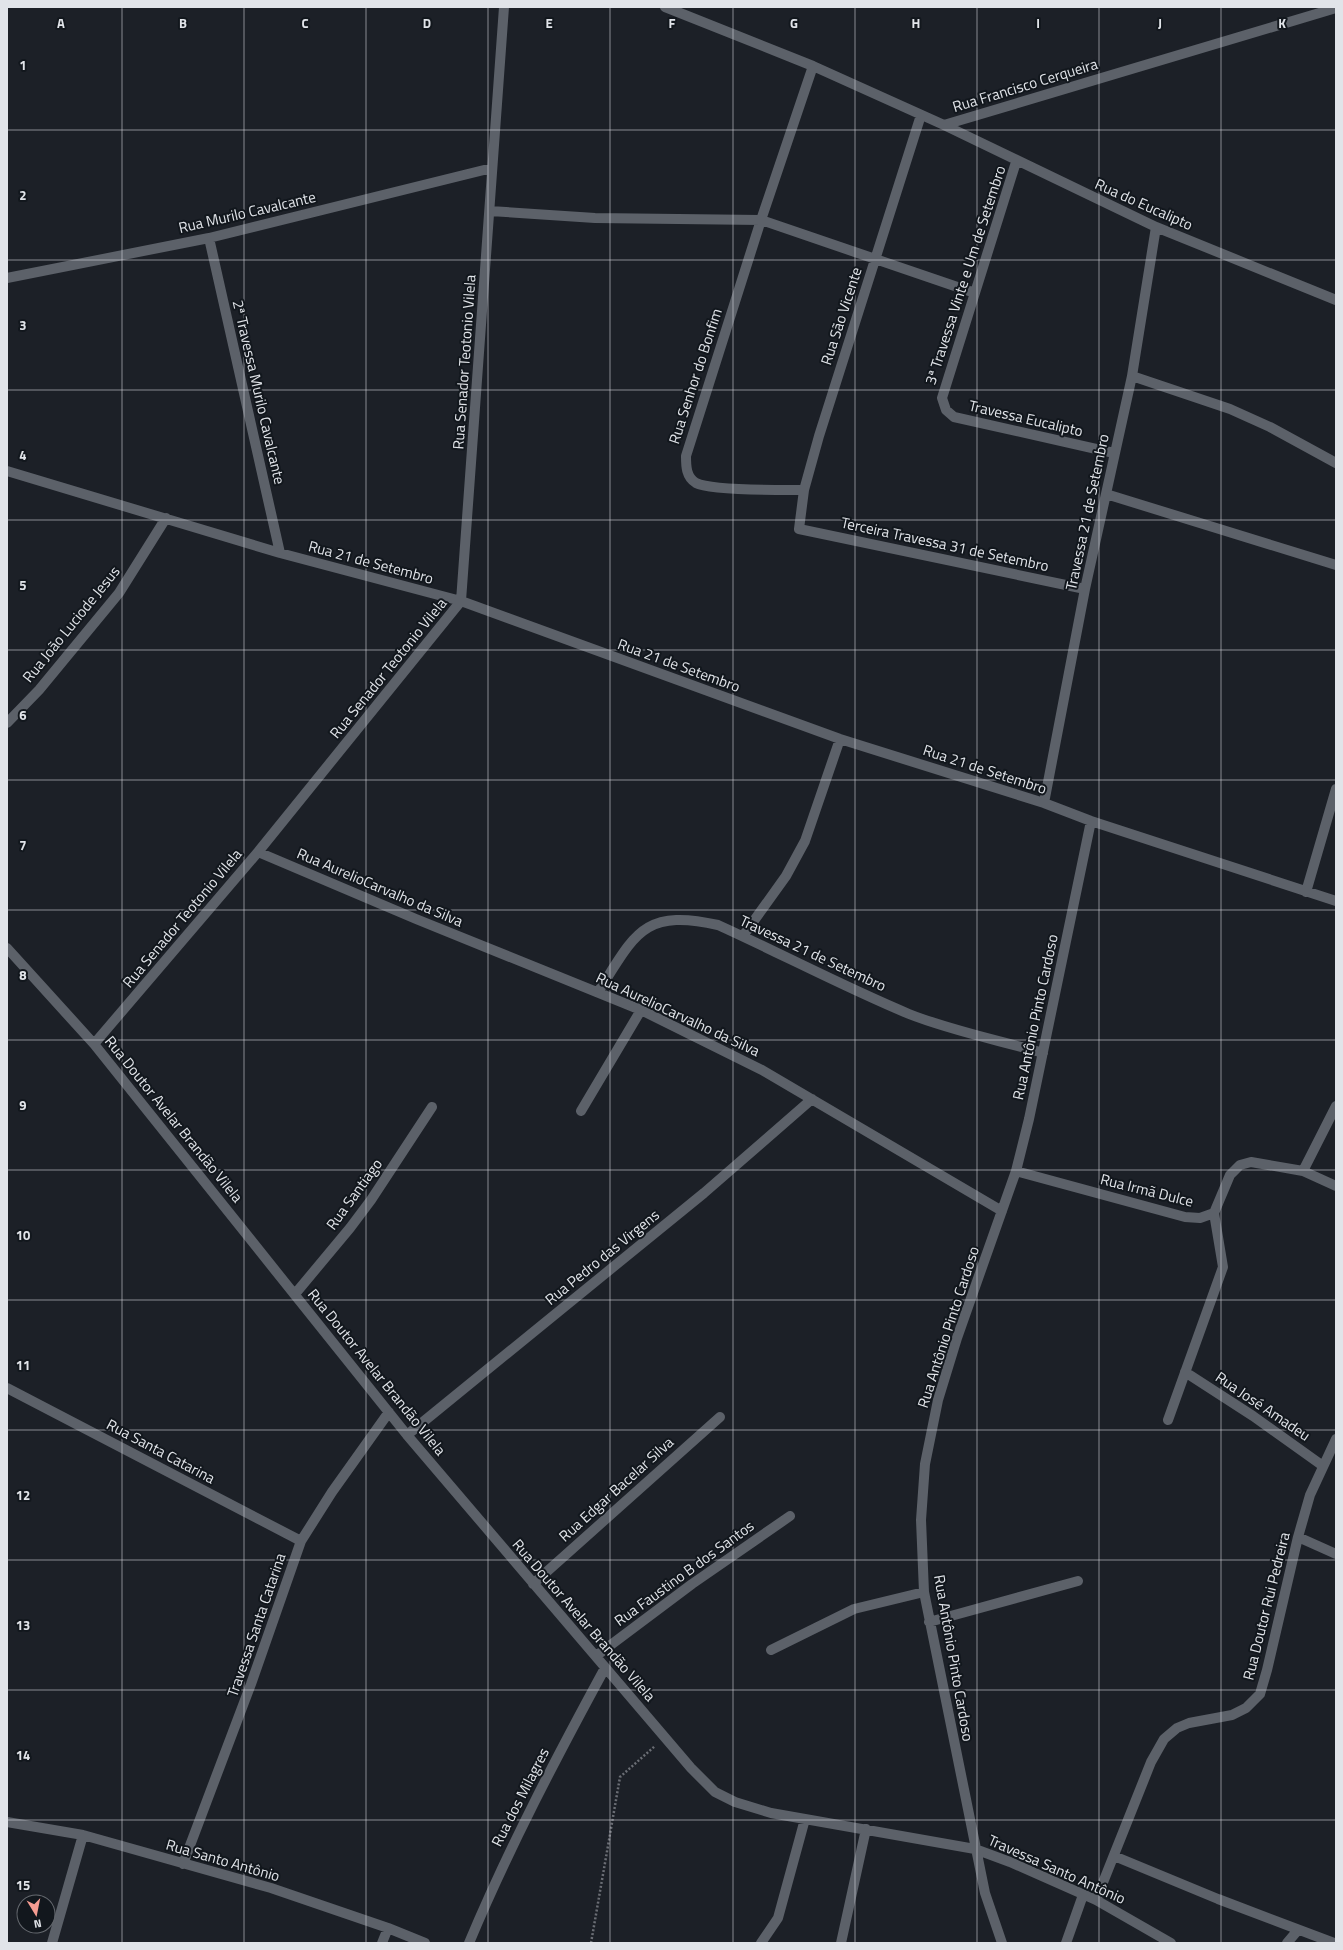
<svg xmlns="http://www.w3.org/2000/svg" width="1343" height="1950" viewBox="0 0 1343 1950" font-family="'Titillium Web',sans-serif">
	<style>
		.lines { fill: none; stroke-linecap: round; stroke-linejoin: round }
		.path { stroke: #6b6e75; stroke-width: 2.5; stroke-dasharray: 2 2; stroke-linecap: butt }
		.minor { stroke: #5c6169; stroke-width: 10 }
		.grid { fill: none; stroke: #e1e4e9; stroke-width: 1; stroke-opacity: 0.55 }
		.labels { text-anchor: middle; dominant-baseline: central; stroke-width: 4; stroke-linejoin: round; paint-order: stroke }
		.street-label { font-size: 15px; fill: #e1e4e9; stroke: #12171d }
		.grid-label { font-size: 13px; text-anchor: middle; font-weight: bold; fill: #e1e4e9; stroke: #12171d; stroke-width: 4; stroke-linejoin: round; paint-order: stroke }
	</style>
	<rect width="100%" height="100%" fill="#1c2027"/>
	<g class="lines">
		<!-- path -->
		<path class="path" d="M591 1943 620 1777 655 1746"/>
		<!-- minor -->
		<path class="minor" d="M665 7 813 66 944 125 1336 8
			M921 115 819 436 804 490 799 529 1085 589
			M944 125 1156 227 1336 300
			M1016 162 942 398 946 410 954 417 1114 453
			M490 211 595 218 761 220 975 293
			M209 238 280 553
			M7 278 209 238 492 168
			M1132 376 1230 409 1270 427 1336 463
			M7 471 280 553 461 601 840 739 1044 803 1091 821 1336 901
			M804 490C783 490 711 491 696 483 686 477 686 466 686 456L761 220 813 66
			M1106 494 1336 565
			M7 723 39 690 119 593 166 518
			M1044 803 1085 589 1132 376 1156 227
			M258 852 416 919 641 1010 762 1070 1002 1211
			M1306 892 1336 789
			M743 936 786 876 805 841 840 739
			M7 948 94 1044 407 1435 691 1768 715 1792 735 1802 771 1813 975 1849 1010 1862 1096 1900 1171 1943
			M598 992C635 935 642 908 718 925 782 954 844 987 909 1014 952 1031 998 1040 1043 1053
			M94 1044 258 852 461 601 504 7
			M581 1111 641 1010
			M1016 1171 1185 1217 1200 1218 1214 1213 1230 1175 1240 1165 1251 1162 1303 1171 1336 1186
			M1303 1171 1336 1106
			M295 1294 350 1228 371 1200 432 1107
			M1185 1372 1253 1416 1323 1466
			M7 1388 301 1541
			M1168 1420 1223 1267 1214 1213
			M407 1435 704 1193 812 1099
			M1298 1537 1336 1554
			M533 1584 720 1417
			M929 1622 1078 1581
			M771 1650 854 1609 924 1592
			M596 1656 692 1584 790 1516
			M7 1822 83 1835 271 1888 388 1928 425 1943
			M1114 1856 1218 1899 1334 1943
			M183 1864 251 1684 301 1541 332 1492 389 1412
			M1096 1900 1151 1762 1164 1739 1177 1728 1189 1723 1232 1715 1246 1708 1260 1694 1267 1670 1298 1537 1310 1495 1336 1439
			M52 1943 83 1835
			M382 1943 388 1928
			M469 1943C509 1848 556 1758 605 1668
			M761 1943 778 1918 805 1819
			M841 1943 866 1829
			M1002 1943 985 1893 924 1592 921 1520 925 1464 938 1400 957 1338 1016 1171 1029 1119 1091 821
			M1066 1943 1083 1895
			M1287 1943 1298 1930"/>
	</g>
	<!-- grid -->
	<path class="grid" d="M122 7V1943M244 7V1943M366 7V1943M488 7V1943M610 7V1943M733 7V1943M855 7V1943M977 7V1943M1099 7V1943M1221 7V1943M7 130H1336M7 260H1336M7 390H1336M7 520H1336M7 650H1336M7 780H1336M7 910H1336M7 1040H1336M7 1170H1336M7 1300H1336M7 1430H1336M7 1560H1336M7 1690H1336M7 1820H1336"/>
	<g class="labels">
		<!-- street labels -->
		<g class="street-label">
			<text transform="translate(1025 85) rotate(-17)">Rua Francisco Cerqueira</text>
			<text transform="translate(1144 204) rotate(24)">Rua do Eucalipto</text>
			<text transform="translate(247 212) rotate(-13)">Rua Murilo Cavalcante</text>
			<text transform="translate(965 275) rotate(-72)">3ª Travessa Vinte e Um de Setembro</text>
			<text transform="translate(841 316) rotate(-72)">Rua São Vicente</text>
			<text transform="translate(464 362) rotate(-86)">Rua Senador Teotonio Vilela</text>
			<text transform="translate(695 376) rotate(-72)">Rua Senhor do Bonfim</text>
			<text transform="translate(259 392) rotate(77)">2ª Travessa Murilo Cavalcante</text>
			<text transform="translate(1026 418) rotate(13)">Travessa Eucalipto</text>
			<text transform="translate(1087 512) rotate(-78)">Travessa 21 de Setembro</text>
			<text transform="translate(945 544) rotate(12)">Terceira Travessa 31 de Setembro</text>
			<text transform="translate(371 562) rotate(15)">Rua 21 de Setembro</text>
			<text transform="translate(71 624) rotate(-51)">Rua João Luciode Jesus</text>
			<text transform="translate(679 665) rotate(20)">Rua 21 de Setembro</text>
			<text transform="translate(388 668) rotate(-51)">Rua Senador Teotonio Vilela</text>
			<text transform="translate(985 769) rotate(18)">Rua 21 de Setembro</text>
			<text transform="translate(380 887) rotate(23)">Rua AurelioCarvalho da Silva</text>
			<text transform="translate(182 918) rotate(-50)">Rua Senador Teotonio Vilela</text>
			<text transform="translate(813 953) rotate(25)">Travessa 21 de Setembro</text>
			<text transform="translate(678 1014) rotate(25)">Rua AurelioCarvalho da Silva</text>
			<text transform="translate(1035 1017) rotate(-78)">Rua Antônio Pinto Cardoso</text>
			<text transform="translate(174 1119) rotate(51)">Rua Doutor Avelar Brandão Vilela</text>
			<text transform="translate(1147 1190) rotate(14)">Rua Irmã Dulce</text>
			<text transform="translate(354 1194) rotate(-54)">Rua Santiago</text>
			<text transform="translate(602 1257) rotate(-39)">Rua Pedro das Virgens</text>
			<text transform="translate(948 1327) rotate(-72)">Rua Antônio Pinto Cardoso</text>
			<text transform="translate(377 1372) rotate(51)">Rua Doutor Avelar Brandão Vilela</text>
			<text transform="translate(1263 1406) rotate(34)">Rua José Amadeu</text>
			<text transform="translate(161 1451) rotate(28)">Rua Santa Catarina</text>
			<text transform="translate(616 1489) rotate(-42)">Rua Edgar Bacelar Silva</text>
			<text transform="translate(684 1573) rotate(-36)">Rua Faustino B dos Santos</text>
			<text transform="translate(1266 1606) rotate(-76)">Rua Doutor Rui Pedreira</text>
			<text transform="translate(584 1620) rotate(49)">Rua Doutor Avelar Brandão Vilela</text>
			<text transform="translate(256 1625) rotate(-71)">Travessa Santa Catarina</text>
			<text transform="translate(954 1658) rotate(80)">Rua Antônio Pinto Cardoso</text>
			<text transform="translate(520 1797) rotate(-63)">Rua dos Milagres</text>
			<text transform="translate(223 1860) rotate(16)">Rua Santo Antônio</text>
			<text transform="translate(1057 1869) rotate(24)">Travessa Santo Antônio</text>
		</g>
	</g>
	<g class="grid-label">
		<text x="61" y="28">A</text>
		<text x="183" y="28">B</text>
		<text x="305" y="28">C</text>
		<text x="427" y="28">D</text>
		<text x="549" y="28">E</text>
		<text x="672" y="28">F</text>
		<text x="794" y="28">G</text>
		<text x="916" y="28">H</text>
		<text x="1038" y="28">I</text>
		<text x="1160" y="28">J</text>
		<text x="1282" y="28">K</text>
		<text x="23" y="70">1</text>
		<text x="23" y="200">2</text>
		<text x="23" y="330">3</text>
		<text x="23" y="460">4</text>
		<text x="23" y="590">5</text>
		<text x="23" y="720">6</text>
		<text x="23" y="850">7</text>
		<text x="23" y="980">8</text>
		<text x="23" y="1110">9</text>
		<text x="23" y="1240">10</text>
		<text x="23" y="1370">11</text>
		<text x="23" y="1500">12</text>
		<text x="23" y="1630">13</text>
		<text x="23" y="1760">14</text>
		<text x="23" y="1890">15</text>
	</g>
	<!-- border -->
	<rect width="1343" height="1950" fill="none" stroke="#e1e4e9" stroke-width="16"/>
	<!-- north arrow -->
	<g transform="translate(36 1914) rotate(170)"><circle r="19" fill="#12171d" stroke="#65696f"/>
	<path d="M0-3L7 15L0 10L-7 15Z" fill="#f59c92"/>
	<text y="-6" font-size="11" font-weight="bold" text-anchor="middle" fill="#e1e4e9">N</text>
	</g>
</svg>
